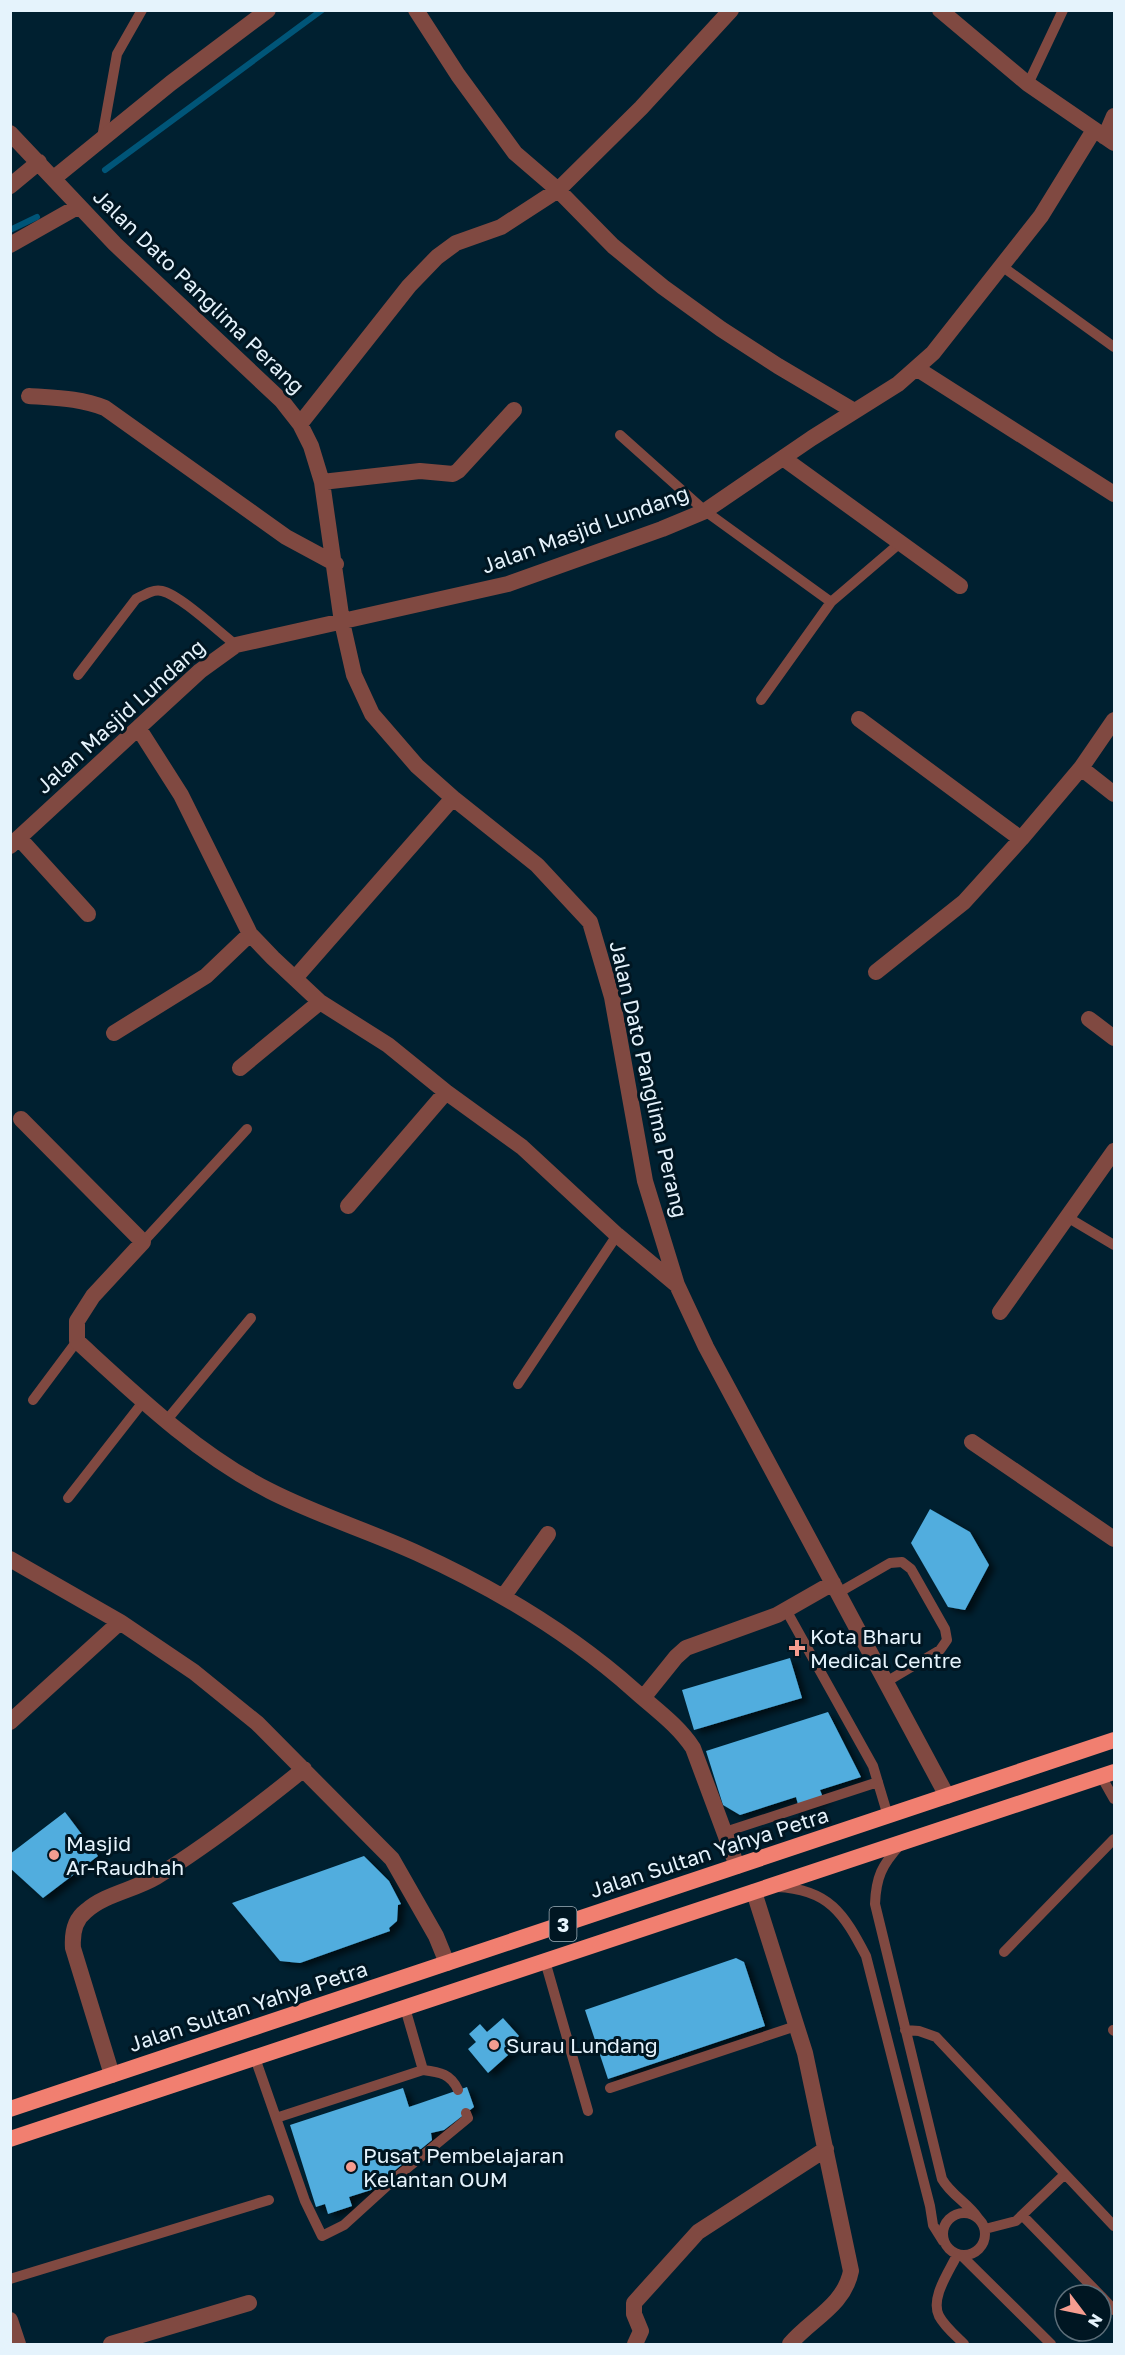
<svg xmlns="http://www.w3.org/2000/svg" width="1125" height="2355" viewBox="0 0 1125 2355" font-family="'Golos Text',sans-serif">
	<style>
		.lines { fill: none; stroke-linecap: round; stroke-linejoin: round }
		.stream { stroke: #005578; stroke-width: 6 }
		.building { fill: #51adde; filter: url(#shadow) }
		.service { stroke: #804941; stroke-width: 10 }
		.minor { stroke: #804941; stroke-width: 16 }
		.trunk { stroke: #f17f70; stroke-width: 16 }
		.poi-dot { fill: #f59d90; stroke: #001622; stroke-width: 2 }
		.labels { text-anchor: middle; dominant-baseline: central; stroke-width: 6; stroke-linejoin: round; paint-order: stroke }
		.shield { fill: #001622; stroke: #a0b1bb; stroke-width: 1.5 }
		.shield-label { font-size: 20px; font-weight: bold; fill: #e5f3fc }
		.street-label { font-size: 21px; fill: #e5f3fc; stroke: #001622 }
		.poi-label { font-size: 21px; fill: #e5f3fc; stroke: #001622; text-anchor: start }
	</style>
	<defs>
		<filter id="shadow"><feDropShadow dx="6" dy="4" stdDeviation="3" flood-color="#0009"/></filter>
	</defs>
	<rect width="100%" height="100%" fill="#002030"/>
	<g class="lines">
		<!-- stream -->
		<path class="stream" d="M105 170 322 10
			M10 230 37 217"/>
	</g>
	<!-- building -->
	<path class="building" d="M930 1509 970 1532 989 1565 965 1610 948 1607 911 1543Z
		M790 1658 802 1698 694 1730 682 1690Z
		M828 1712 861 1777 820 1790 824 1800 799 1808 796 1797 740 1815 723 1805 706 1751Z
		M65 1812 98 1856 43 1898 10 1868V1854Z
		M364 1856 389 1881 401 1904 398 1905 397 1921 389 1928 390 1931 300 1963 280 1961 232 1903Z
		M736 1958 744 1962 765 2026 608 2079 585 2010Z
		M503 2018 519 2036 512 2042 517 2047 488 2073 468 2049 476 2042 469 2034 480 2024 487 2032Z
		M467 2087 474 2107 444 2130 431 2133 432 2140 371 2190 349 2197 352 2206 328 2214 325 2204 316 2207 290 2125 403 2088 409 2107Z"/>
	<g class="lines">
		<!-- service -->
		<path class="service" d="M1028 84 1063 10
			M102 138 117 54 142 10
			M1003 267 1114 347
			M620 435 705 511 831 602
			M78 675 136 599C144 595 152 589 162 591 180 595 219 632 236 645
			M761 700 831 602 900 543
			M1067 1217 1114 1245
			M143 1242 247 1129
			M518 1384 617 1235
			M33 1400 77 1341
			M166 1421 251 1318
			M68 1498 143 1402
			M838 1593 890 1563 902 1562 911 1569 945 1629 947 1640 940 1650 886 1682
			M786 1610 873 1766 888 1816
			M1101 1776 1114 1799
			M725 1832 878 1782
			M900 1845C882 1865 876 1877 875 1904L942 2179C951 2195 968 2203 978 2218
			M777 1887C829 1889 844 1914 866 1956L930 2206 933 2225 943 2241
			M1004 1952 1114 1839
			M545 1961 588 2111
			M405 2008 423 2070C440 2072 451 2074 458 2090
			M905 2030 919 2031 936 2037 1114 2226
			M1113 2030 1114 2031
			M255 2058 305 2201 322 2236 344 2225 399 2175 468 2118 466 2113
			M610 2088 796 2026
			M276 2118 423 2070
			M943 2234a21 21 0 1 1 42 0a21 21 0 1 1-42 0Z
			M1023 2216 1100 2295
			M985 2229 1016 2221 1065 2174
			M957 2255C949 2272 930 2298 939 2316 945 2327 956 2336 964 2344
			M962 2256 1051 2344
			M10 2279 269 2200
			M1101 2296 1114 2310"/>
		<!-- minor -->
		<path class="minor" d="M416 10 458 75 515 153 558 190 613 246 663 287 721 329 778 366 854 411
			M940 10 1028 84 1114 143
			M10 133 115 244 282 401 300 424 311 446 322 482 342 622 354 675 372 714 417 766 453 798 537 865 590 922 612 997 645 1181 677 1285 706 1347 947 1796
			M1105 137 1114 116
			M54 178 171 83 268 10
			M10 186 39 162
			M10 245 79 206
			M916 368 1114 494
			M29 396C57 398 80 398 105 408L286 537 336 564
			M300 424 409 286 437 257 456 243 501 227 558 190 641 108 731 10
			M783 458 960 586
			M322 482 420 471 453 474 458 471 514 410
			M859 719 1021 839
			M139 729 181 795 250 934 273 958 320 1002 388 1045 446 1092 522 1147 617 1235 677 1285
			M1081 768 1114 794
			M19 838 88 914
			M10 846 200 671 236 645 508 584 662 529 705 511 812 438 898 384 933 353 1041 216 1094 130
			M876 972 964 902 1021 839 1081 768 1114 720
			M296 977 453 798
			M1089 1019 1114 1038
			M114 1033 206 976 250 934
			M240 1068 320 1002
			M21 1119 143 1242 93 1296 77 1321V1341C137 1396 197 1454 270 1491 317 1515 369 1531 417 1553 494 1588 571 1634 635 1691 655 1709 678 1725 693 1748L737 1866
			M348 1206 446 1092
			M1000 1312 1114 1151
			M972 1442 1114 1539
			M10 1559 120 1622 194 1672 257 1723 392 1859 436 1936 447 1963
			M503 1597 548 1534
			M643 1698 676 1657 686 1648 777 1615 833 1583
			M10 1722 120 1622
			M754 1892 805 2053 851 2271C844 2306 811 2319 790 2344
			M112 2075 73 1948C72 1934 74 1920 86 1911 105 1894 134 1890 156 1877 208 1845 257 1807 304 1769
			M10 2320 18 2344
			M111 2344 249 2303
			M635 2344 641 2331 634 2314V2303L698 2232 826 2149"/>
		<!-- trunk -->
		<path class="trunk" d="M10 2109 1114 1740
			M10 2139 1114 1772"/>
	</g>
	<!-- markers -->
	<g class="poi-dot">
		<path d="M794 1639h6v6h6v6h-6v6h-6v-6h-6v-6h6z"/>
		<circle cx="54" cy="1855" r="6"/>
		<circle cx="494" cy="2045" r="6"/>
		<circle cx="351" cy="2167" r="6"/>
	</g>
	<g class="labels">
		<!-- shield labels -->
		<rect class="shield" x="549.5" y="1907" width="27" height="34" rx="4.5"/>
		<g class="shield-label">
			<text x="563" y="1924">3</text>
		</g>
		<!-- street labels -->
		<g class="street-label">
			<text transform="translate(199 291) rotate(44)">Jalan Dato Panglima Perang</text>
			<text transform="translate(585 529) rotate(-20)">Jalan Masjid Lundang</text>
			<text transform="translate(120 716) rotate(-42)">Jalan Masjid Lundang</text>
			<text transform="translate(649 1079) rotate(77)">Jalan Dato Panglima Perang</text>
			<text transform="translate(709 1852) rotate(-18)">Jalan Sultan Yahya Petra</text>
			<text transform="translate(248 2006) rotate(-18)">Jalan Sultan Yahya Petra</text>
		</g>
		<!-- poi labels -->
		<g class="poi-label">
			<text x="810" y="1636">Kota Bharu<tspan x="810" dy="24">Medical Centre</tspan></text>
			<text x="66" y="1843">Masjid<tspan x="66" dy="24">Ar-Raudhah</tspan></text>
			<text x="506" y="2045">Surau Lundang</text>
			<text x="363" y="2155">Pusat Pembelajaran<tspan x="363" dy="24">Kelantan OUM</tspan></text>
		</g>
	</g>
	<!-- border -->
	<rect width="1125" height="2355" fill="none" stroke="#e5f3fc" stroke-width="24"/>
	<!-- north arrow -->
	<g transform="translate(1083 2313) rotate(122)"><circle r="28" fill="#001622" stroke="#5c6e79" stroke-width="1.5"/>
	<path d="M0-4.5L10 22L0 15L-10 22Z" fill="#f59d90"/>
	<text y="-9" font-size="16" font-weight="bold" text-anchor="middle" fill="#e5f3fc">N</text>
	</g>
</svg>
